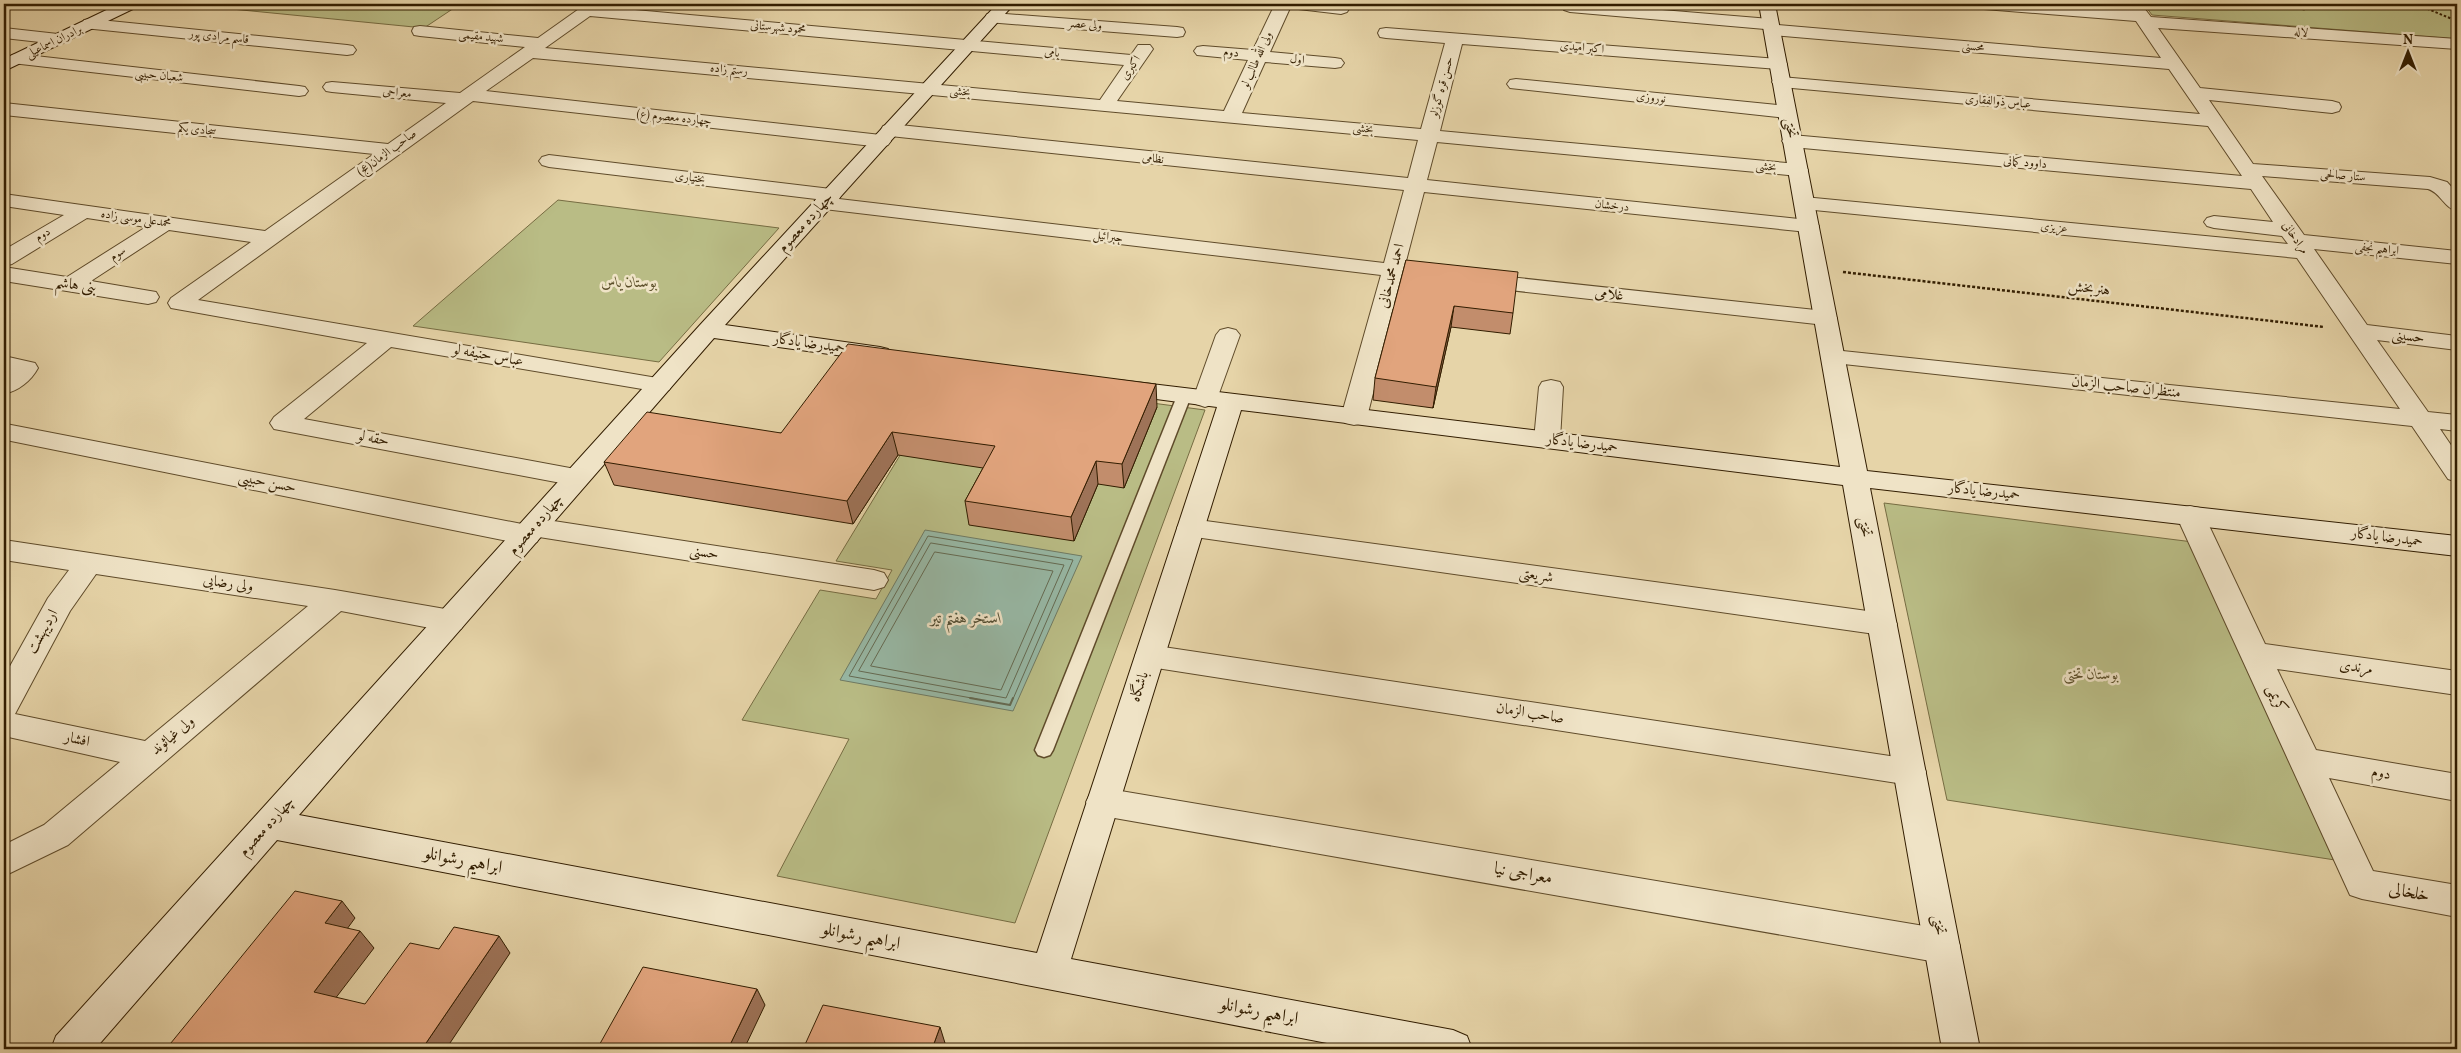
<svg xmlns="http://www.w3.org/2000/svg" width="2461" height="1053" viewBox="0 0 2461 1053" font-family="Vollkorn,Amiri,serif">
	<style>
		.green { fill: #b9bc85; stroke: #766c42 }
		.water { fill: #97b8a5; stroke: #6f7a63 }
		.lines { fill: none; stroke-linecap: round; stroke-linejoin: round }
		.shore-far1 { stroke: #646a52; stroke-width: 1 }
		.shore { stroke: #646a52; stroke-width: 2 }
		.lane-casing { stroke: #5f4b2a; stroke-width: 3 }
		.street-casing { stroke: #5f4b2a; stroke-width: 2 }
		.secondary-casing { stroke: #321d00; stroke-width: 2 }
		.path-far1 { stroke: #321d00; stroke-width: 2; stroke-dasharray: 2.5 2; stroke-linecap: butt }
		.path { stroke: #321d00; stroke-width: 2.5; stroke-dasharray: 3 2; stroke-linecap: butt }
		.lane { fill: #efe3c6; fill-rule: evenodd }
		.street { fill: #efe3c6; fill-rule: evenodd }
		.secondary { fill: #efe3c6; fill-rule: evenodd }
		.wall { fill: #c28d6c; stroke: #321d00 }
		.shaded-wall { fill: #9e7358; stroke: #321d00 }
		.building { fill: #e1a47d; stroke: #321d00 }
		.labels { text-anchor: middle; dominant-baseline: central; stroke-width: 5; stroke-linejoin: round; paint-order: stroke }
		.far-street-label { font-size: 12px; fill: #321d00; stroke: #efe3c6 }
		.street-label { font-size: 15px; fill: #321d00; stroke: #efe3c6 }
		.park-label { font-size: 15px; font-style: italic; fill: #5a4d28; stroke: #efe3c6 }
		.water-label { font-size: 16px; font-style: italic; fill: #504c32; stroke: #efe3c6 }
		.near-street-label { font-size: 18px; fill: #321d00; stroke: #efe3c6 }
	</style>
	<rect width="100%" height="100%" fill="#e6d4a8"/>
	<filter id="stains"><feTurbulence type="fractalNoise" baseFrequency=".004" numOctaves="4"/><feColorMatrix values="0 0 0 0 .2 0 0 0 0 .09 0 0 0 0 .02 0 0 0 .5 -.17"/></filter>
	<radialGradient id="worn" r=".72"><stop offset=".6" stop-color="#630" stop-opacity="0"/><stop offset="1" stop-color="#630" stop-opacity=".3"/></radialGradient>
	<!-- green -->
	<path class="green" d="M181 4H460L424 28Z
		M2006 4H2123L2130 13Z
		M2144 4 2457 5V39L2152 15Z
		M558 200 779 228 659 362 413 326Z
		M948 376 1205 410 1015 923 777 876 849 739 742 720 820 590 876 599 892 570 836 561Z
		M1884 503 2193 542 2335 860 1947 800Z"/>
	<!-- water -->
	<path class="water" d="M925 530 1082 556 1013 711 840 680Z"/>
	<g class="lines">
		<!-- shore-far1 -->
		<path class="shore-far1" d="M931 543 1064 565 1006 698 859 671Z
			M935 552 1053 571 1001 690 871 666Z
			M977 699 849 676 928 536 1073 560 1013 699"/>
		<!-- shore -->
		<path class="shore" d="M970 698 1010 705 1013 698"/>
		<defs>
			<path id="lane" d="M1184 392 1191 396 1053 750 1050 755 1044 757 1038 755 1035 750 1177 396Z"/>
			<path id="street" d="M586 4H604L602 7 1131 55 1138 45H1150L1153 49 1117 101 1224 111 1248 60 1197 55 1194 51 1197 47 1203 46 1253 50 1275 4H1341L1347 6 1349 9 1347 12 1341 14 1290 8 1270 52 1335 58 1341 59 1344 63 1341 67 1335 68 1265 62 1242 113 1421 129 1445 43 1386 38 1380 37 1378 33 1380 29 1386 28 1778 59 1784 60 1787 64 1784 68 1778 69 1462 44 1440 131 1798 164 1805 166 1808 170 1805 174 1798 176 1437 142 1427 180 1808 220 1815 222 1819 226 1815 230 1808 232 1424 192 1405 265 1449 271 1452 276 1449 281 1441 283 1402 278 1367 417 1363 423 1354 425 1345 423 1341 417 1381 275 824 209 817 207 814 203 816 199 549 167 542 165 539 161 542 157 549 155 831 189 838 191 841 195 839 199 1384 263 1404 190 890 136 883 134 881 130 883 126 890 124 1408 178 1418 140 533 58 486 91 881 135 888 137 891 141 888 145 881 147 473 101 198 300 669 380 672 385 669 390 660 392 391 347 304 419 586 471 590 477 586 483 577 486 274 429 270 423 274 417 367 343 171 308 168 303 171 298 251 242 169 230 91 281 156 292 159 297 156 302 148 304 4 281V267L67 277 146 227 87 218 12 264 4 266V250L64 215 4 206V194L265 231 374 154 4 115V103L388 144 446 103 332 92 326 91 323 87 326 83 332 82 460 93 525 47 420 36 414 35 412 31 414 27 420 26 538 38ZM590 16 1124 65 1100 100 545 48Z
				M1564 4H1590L1770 19 1776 20 1777 25 2161 58 2136 21 1984 9 1978 7 1976 4H2045L2129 10 2125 4H2141L2151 17 2457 39V49L2158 28 2200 88 2332 101 2339 103 2341 107 2339 111 2332 113 2209 100 2253 164 2430 177 2447 182 2457 193V211C2444 208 2441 193 2428 189L2262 176 2304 235 2457 251V264L2314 249 2367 325 2457 336V350L2377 340 2428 412 2457 415V431L2440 429 2457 454V482L2448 479 2412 426 1825 362 1821 357 1825 352 1833 350 2400 409 2297 258 1804 209 1797 207 1794 203 1797 199 1804 197 2288 244 2282 236 2214 228 2207 226 2204 222 2207 218 2214 216 2273 222 2251 189 1792 147 1785 145 1782 141 1785 137 1792 135 2242 176 2208 126 1781 87 1775 86 1772 82 1775 78 1781 77 2200 114 2169 69 1772 35 1766 34 1765 29 1570 12 1564 10 1562 7Z
				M993 13 1177 27 1183 28 1185 32 1183 36 1177 37 987 22 985 18 987 14Z
				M90 19 347 45 353 46 356 50 353 54 347 55 84 28 82 24 84 20Z
				M4 28 58 34 64 35 67 39 64 43 58 44 4 38Z
				M18 54 299 86 305 87 308 91 305 95 299 96 12 63 9 59 12 55Z
				M1516 79 1787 106 1794 108 1796 112 1794 116 1787 118 1510 88 1507 84 1510 80Z
				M1481 274 1825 311 1833 313 1837 318 1833 323 1825 325 1473 286 1470 281 1473 276Z
				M1228 328 1236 330 1240 335 1217 399 1214 404 1205 407 1196 404 1193 399 1216 335 1220 330Z
				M4 356 35 363 38 368C31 381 18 391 4 394V376L9 371 4 370Z
				M1551 380 1560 382 1563 387 1560 440 1556 446 1547 448 1538 446 1534 440 1539 387 1542 382Z
				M6 424 522 524 524 520 534 518 874 570 884 573 888 580 884 587 874 590 539 537 537 542 527 545 6 440 4 439V425Z
				M2190 506 2200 508 2204 515 2265 644 2457 671V695L2277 669 2316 750 2457 774V801L2329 778 2373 871 2457 885V917L2362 899 2350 895 2176 515 2180 508Z
				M1191 519 1882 613 1892 616 1897 624 1892 632 1882 635 1181 535 1177 528 1181 521Z
				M4 540 335 590 451 610 461 613 466 621 461 629 451 632 341 611 68 845 4 876V845L44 825 120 762 4 736V677L48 598 69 570 4 560ZM96 574 308 606 145 741 15 714 70 611Z
				M1150 645 1910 759 1922 763 1926 772 1922 781 1910 785 1150 667 1139 664 1135 656 1139 648Z
				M1103 788 1942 929 1955 934 1960 946 1955 958 1942 963 1103 816 1091 812 1086 802 1091 792Z"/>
			<path id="secondary" d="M119 4H139L137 7 4 71V59Z
				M997 4H1014L725 325 880 347 888 349 892 354 888 359 880 361 714 338 299 815 1037 953 1217 407 1118 394 1109 392 1106 387 1109 382 1118 380 1840 467 1759 4H1775L1867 471 2457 536V556L1870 488 1980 1049H1942L1843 485 1241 410 1071 959 1453 1030 1467 1036 1472 1049H1358L277 840 95 1049H51L56 1036 700 325Z"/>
		</defs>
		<!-- lane casing -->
		<use href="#lane" class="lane-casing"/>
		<!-- street casing -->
		<use href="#street" class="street-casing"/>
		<!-- secondary casing -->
		<use href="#secondary" class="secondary-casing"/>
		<!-- path-far1 -->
		<path class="path-far1" d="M2285 4 2306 10
			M2397 4 2457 8
			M2423 7 2457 21"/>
		<!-- path -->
		<path class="path" d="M1843 272 2324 327"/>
		<!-- lane -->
		<use href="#lane" class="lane"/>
		<!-- street -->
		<use href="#street" class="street"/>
		<!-- secondary -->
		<use href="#secondary" class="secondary"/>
	</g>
	<!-- wall -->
	<path class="wall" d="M1406 260 1513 313 1510 334 1451 327 1433 408 1373 400 1375 378Z
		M1157 407 1124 488 1098 484 1074 541 969 525 965 501 983 468 898 455 853 524 614 485 604 462 781 433Z"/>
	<!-- shaded-wall -->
	<path class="shaded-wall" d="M1454 306 1451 327 1433 408 1436 387Z
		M1156 384 1157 407 1124 488 1122 464Z
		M892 432 898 455 853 524 847 501Z
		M1096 461 1098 484 1074 541 1071 517Z
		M342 901 355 918 339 940 325 923Z
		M360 931 374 948 328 1008 314 992Z
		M499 936 510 953 446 1049H422Z
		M757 989 765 1005 744 1049H728Z
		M940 1027 945 1043 943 1049H932Z"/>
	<!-- building -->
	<path class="building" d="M1406 260 1518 272 1513 313 1454 306 1436 387 1375 378Z
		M848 344 1156 384 1122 464 1096 461 1071 517 965 501 995 446 892 432 847 501 604 462 647 412 781 433Z
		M295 891 342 901 325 923 360 931 314 992 365 1004 410 943 439 949 454 927 499 936 422 1049H166Z
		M643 967 757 989 728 1049H597Z
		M823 1005 940 1027 932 1049H803Z"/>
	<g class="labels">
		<!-- far-street labels -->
		<g class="far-street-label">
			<text transform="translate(1085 25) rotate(4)">ولی عصر</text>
			<text transform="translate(778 28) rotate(5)">محمود شهرستانی</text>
			<text transform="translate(2301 33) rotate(4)">لاله</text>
			<text transform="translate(219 37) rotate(6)">قاسم مرادی پور</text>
			<text transform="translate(481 37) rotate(6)">شهید مقیمی</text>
			<text transform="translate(54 42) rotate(-26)">برادران اسماعیلی</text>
			<text transform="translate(1973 47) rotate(5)">محسنی</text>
			<text transform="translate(1582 48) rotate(5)">اکبر امیدی</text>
			<text transform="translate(1052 53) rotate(6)">بامی</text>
			<text transform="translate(1231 53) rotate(5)">دوم</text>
			<text transform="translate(1257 60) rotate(-66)">ولی الله طالب لو</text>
			<text transform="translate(1297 60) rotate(6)">اول</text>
			<text transform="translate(1131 68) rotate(-55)">اکبری</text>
			<text transform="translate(729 70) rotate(5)">رستم زاده</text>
			<text transform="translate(159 76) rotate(6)">شعبان حبیبی</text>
			<text transform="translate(1442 87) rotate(-75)">حسن قره گوزلو</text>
			<text transform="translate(960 92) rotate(5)">بخشی</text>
			<text transform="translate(397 93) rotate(6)">معراحی</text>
			<text transform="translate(1651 98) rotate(6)">نوروزی</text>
			<text transform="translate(1998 102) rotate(5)">عباس ذوالفقاری</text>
			<text transform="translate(674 118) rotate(6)">چهارده معصوم (ع)</text>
			<text transform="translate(1363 129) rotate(5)">بخشی</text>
			<text transform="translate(197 130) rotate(6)">سجادی یکم</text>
			<text transform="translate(387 153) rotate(-36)">صاحب الزمان(عج)</text>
			<text transform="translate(1153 159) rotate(6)">نظامی</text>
			<text transform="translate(2025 163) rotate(5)">داوود کمانی</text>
			<text transform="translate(1766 167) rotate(5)">بخشی</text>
			<text transform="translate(2343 176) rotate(5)">ستار صالحی</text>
			<text transform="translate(690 178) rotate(7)">بختیاری</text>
			<text transform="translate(1612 206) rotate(6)">درخشان</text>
			<text transform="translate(136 219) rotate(8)">محمدعلی موسی زاده</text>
			<text transform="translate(2054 228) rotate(6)">عزیزی</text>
			<text transform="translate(43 235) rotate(-31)">دوم</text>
			<text transform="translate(1108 237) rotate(7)">جبرائیل</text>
			<text transform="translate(2295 238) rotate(55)">مرادخانی</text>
			<text transform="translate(2377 249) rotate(6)">ابراهیم نجفی</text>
			<text transform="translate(118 254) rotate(-33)">سوم</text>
		</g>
		<!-- street labels -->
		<g class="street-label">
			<text transform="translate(1790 128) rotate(79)">تختی</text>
			<text transform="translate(806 223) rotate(-48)">چهارده معصوم</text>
			<text transform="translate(1392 276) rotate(-75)">احمد محمدخانی</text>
			<text transform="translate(76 286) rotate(9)">بنی هاشم</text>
			<text transform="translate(2089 289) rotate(7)">هنربخش</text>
			<text transform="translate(1609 295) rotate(6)">غلامی</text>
			<text transform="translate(2408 337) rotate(7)">حسینی</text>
			<text transform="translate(809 344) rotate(8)">حمیدرضا یادگار</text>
			<text transform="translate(488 356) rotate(10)">عباس حنیفه لو</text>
			<text transform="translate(2126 388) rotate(6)">منتظران صاحب الزمان</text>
			<text transform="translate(373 439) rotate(11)">حقه لو</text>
			<text transform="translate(1582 444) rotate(7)">حمیدرضا یادگار</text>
			<text transform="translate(267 483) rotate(11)">حسن حبیبی</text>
			<text transform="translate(1984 492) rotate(6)">حمیدرضا یادگار</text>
			<text transform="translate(536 525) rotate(-49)">چهارده معصوم</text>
			<text transform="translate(1864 527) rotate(79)">تختی</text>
			<text transform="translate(2387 538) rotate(7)">حمیدرضا یادگار</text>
			<text transform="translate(704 553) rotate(9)">حسنی</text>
			<text transform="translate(1536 576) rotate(8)">شریعتی</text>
			<text transform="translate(228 584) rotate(8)">ولی رضایی</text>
			<text transform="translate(43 632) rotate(-61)">اردیبهشت</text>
			<text transform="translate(2356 668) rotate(8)">مرندی</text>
			<text transform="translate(1140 687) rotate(-72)">باشگاه</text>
			<text transform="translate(2276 699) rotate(65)">کریمی</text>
			<text transform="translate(1530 714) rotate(9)">صاحب الزمان</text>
			<text transform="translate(173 736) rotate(-40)">ولی غیاثوند</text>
			<text transform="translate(77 740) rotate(12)">افشار</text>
			<text transform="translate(2381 774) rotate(10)">دوم</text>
			<text transform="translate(267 827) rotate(-48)">چهارده معصوم</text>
			<text transform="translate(1938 925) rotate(79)">تختی</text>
		</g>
		<!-- park labels -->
		<g class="park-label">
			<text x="629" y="283">بوستان یاس</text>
			<text x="2091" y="675">بوستان تختی</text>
		</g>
		<!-- water labels -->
		<g class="water-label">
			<text x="966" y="619">استخر هفتم تیر</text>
		</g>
		<!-- near-street labels -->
		<g class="near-street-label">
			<text transform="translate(463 861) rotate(11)">ابراهیم رشوانلو</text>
			<text transform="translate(1523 874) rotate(10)">معراجی نیا</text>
			<text transform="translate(2409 893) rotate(10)">خلخالی</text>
			<text transform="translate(861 937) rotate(11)">ابراهیم رشوانلو</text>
			<text transform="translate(1259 1012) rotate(11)">ابراهیم رشوانلو</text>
		</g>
	</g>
	<!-- margin -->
	<rect width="2461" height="1053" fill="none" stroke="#e6d4a8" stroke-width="20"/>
	<rect x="5" y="5" width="2451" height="1043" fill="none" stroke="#321d00" stroke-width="2.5"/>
	<rect x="10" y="10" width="2441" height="1033" fill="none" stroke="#321d00"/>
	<!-- north arrow -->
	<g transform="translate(2408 52)" stroke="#efe3c6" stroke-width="4" paint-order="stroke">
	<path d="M0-4L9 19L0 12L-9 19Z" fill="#321d00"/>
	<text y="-8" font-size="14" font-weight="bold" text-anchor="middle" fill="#321d00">N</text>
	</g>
	<rect width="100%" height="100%" filter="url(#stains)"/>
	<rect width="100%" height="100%" fill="url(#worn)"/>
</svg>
